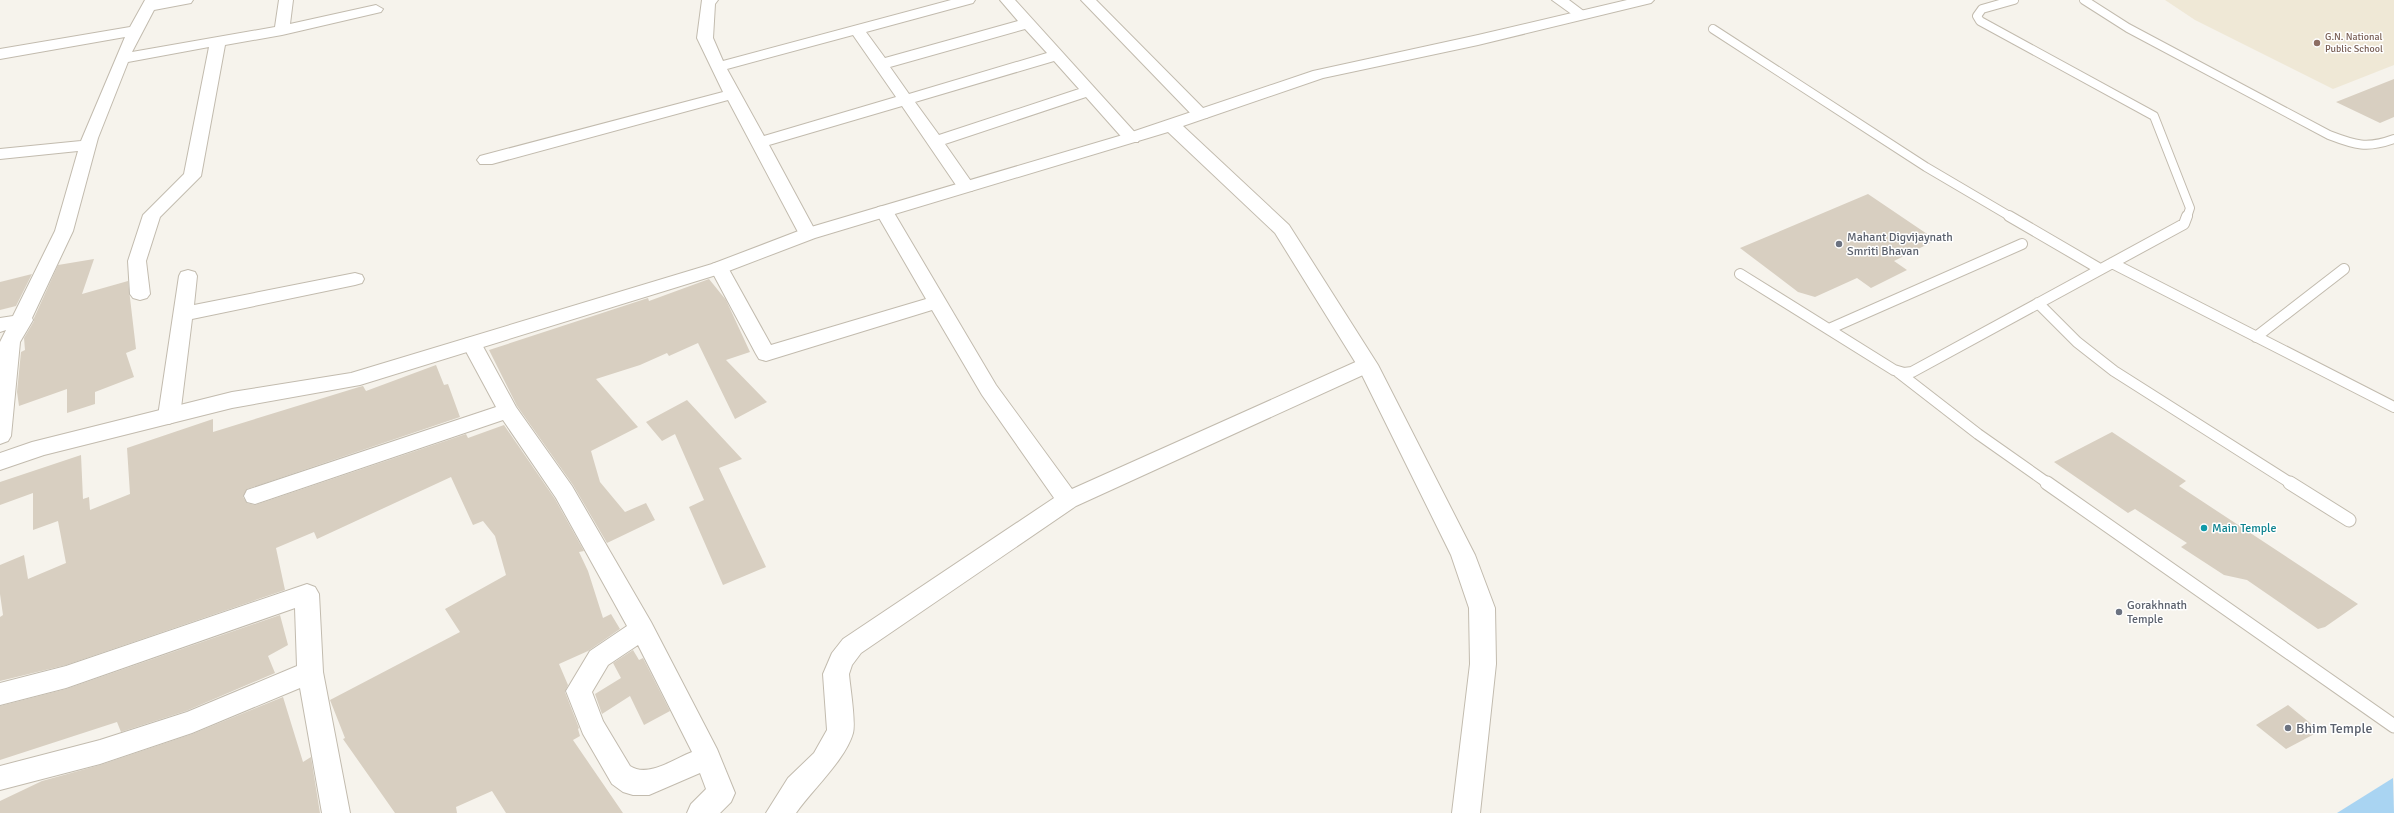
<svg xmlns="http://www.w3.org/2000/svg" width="2394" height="813" viewBox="0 0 2394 813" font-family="Signika,sans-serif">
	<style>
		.education { fill: #efe8d6 }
		.water { fill: #a9d4f2 }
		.building { fill: #d8cfc1 }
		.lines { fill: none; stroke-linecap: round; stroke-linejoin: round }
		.service-far2-casing { stroke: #c2bbae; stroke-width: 10 }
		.service-far1-casing { stroke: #c2bbae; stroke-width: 12 }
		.service-casing { stroke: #c2bbae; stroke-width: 15 }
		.minor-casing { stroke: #c2bbae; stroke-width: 2 }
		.tertiary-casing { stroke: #c2bbae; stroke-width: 2 }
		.service-far2 { stroke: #fff; stroke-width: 8 }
		.service-far1 { stroke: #fff; stroke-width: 10 }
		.service { stroke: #fff; stroke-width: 13 }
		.minor { fill: #fff; fill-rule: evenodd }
		.tertiary { fill: #fff; fill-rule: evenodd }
		.education-dot { fill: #8d6e63; stroke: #fff; stroke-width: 1.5 }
		.worship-dot { fill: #6b7280; stroke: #fff; stroke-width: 1.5 }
		.culture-dot { fill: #0f9aa8; stroke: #fff; stroke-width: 1.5 }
		.labels { text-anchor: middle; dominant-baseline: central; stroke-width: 3; stroke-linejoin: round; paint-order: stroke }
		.far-education-label { font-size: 10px; fill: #785e54; stroke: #fff; text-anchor: start }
		.worship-label { font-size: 12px; fill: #5b616d; stroke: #fff; text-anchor: start }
		.culture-label { font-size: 12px; fill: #0d838f; stroke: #fff; text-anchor: start }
		.near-worship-label { font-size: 14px; fill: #5b616d; stroke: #fff; text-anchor: start }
	</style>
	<rect width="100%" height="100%" fill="#f6f3ec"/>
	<!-- education -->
	<path class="education" d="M2165 0H2394V65L2333 89 2195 20Z"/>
	<!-- water -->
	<path class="water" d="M2393 778 2394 813H2337Z"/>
	<!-- building -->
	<path class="building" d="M2394 79V117L2380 123 2336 102Z
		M1868 194 1936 240 1894 261 1907 270 1871 288 1857 278 1815 297 1798 292 1740 248Z
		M94 259 82 294 128 281 136 349 126 353 134 377 95 392V404L67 413V389L19 406 17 392 21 352 25 350 24 338 34 321V318L58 265Z
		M32 274 16 306 0 310V282Z
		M709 279 726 300 750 352 726 360 767 402 735 419 698 343 669 356 667 353 640 365 596 379 638 427 591 451 600 482 625 512 646 503 655 520 607 543 573 485 517 406 489 350 648 298 649 301Z
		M436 365 444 385 448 384 460 417 247 489 243 497 247 503 255 505 466 434 468 438 504 425 555 499 584 551 579 552 588 571 603 618 611 614 620 629 588 651 559 664 568 685 565 692 579 728 578 729 580 736 573 740 623 813H506L492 791 456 807 457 813H395L343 739 345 738 330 700 460 632 445 609 506 575 495 536 483 521 473 525 451 477 317 539 314 532 276 548 285 590 66 665 0 681V617L3 615 0 594V565L24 555 28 579 66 563 58 521 33 530V493L0 505V482L81 455 83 499 89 497 90 510 130 494 127 448 213 419V432L359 387 363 386 366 391Z
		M687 400 742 459 719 468 766 567 723 585 689 507 704 500 675 434 662 441 646 422Z
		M2112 432 2186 481 2179 486 2358 604 2325 627 2318 629 2247 580 2224 575 2181 547 2187 543 2135 509 2128 513 2054 462Z
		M280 615 288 645 268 656 275 673 186 711 121 732 117 722 0 760V706L66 689Z
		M633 650 639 660 643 658 670 711 644 725 630 696 602 714 595 694 621 678 613 663Z
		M283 697 303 762 311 757 320 813H0V801L42 781 100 765 192 734Z
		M2288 705 2320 731 2286 749 2256 725Z"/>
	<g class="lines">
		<defs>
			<path id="service-far2" d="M2014 0 1982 9 1977 16 1980 21 2154 116 2190 208 2187 217
				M2084 0 2128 28 2329 135C2355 145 2367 149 2394 139
				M1713 29 1926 167 2011 217"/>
			<path id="service-far1" d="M2009 216 2100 269
				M2112 263 2394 407
				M1740 274 1894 370 1904 373 1912 372 2184 224 2187 216
				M2038 303 2077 342 2114 371 2292 484
				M1829 329 2022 244
				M2256 337 2344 269
				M1898 372 1978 434 2049 484"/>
			<path id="service" d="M2047 483 2394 726
				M2290 483 2349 520"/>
			<path id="minor" d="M145 0H193L191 3 154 10 132 52 275 27 279 0H293L290 24 376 5 383 9 381 12 282 35 225 45 201 176 160 217 146 261 150 294 147 298 140 300 133 298 130 294 128 261 143 215 184 174 209 47 128 62 98 138 73 231 32 318 33 320 20 342 11 436 8 441 0 444V342L6 330 0 332V318L13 316 55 231 78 151 0 159V149L81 141 125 37 0 59V49L130 27Z
				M702 0H718L715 4 713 38 723 61 951 0H975L973 3 866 32 885 58 1018 21 1000 0H1015L1140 138 1138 142H1126L1086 97 945 144 975 187 972 191H960L902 106 769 145 817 234 814 238H802L799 234 728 100 492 164H480L477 160 480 156 723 92 697 38ZM1025 29 1047 53 909 94 890 67ZM853 35 896 97 764 136 727 69ZM1054 61 1079 89 939 135 915 102Z
				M1081 0H1096L1207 112 1209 115 1207 118H1195Z
				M1552 0H1569L1589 15 1582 19 1577 18Z
				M884 206 890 207 893 211 996 385 1072 489 1360 360 1367 358 1374 360 1377 365 1374 370 1076 506 861 653 852 665 849 674C850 687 856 721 853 733 846 759 812 790 796 813H766L788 778 814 753 827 730 823 674 832 653 843 639 1054 498 982 395 932 310 766 361 759 359 756 354 710 268 712 264 719 262 726 264 771 345 926 299 875 211 878 207Z
				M188 270 195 272 197 276 194 305 355 273 362 275 364 279 362 283 355 285 192 319 180 416 176 421 169 424 162 421 158 416 179 276 181 272Z
				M472 337 479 339 516 407 572 486 651 622 717 749 735 793 731 802 720 813H687L691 804 706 789 700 773 649 795H633L623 792 612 784 583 734 566 691 590 651 627 626 556 498 503 420 255 504 247 502 244 496 247 490 496 407 462 344 465 339ZM638 645 692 752C674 759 648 778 630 766L603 721 592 692 608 665Z
				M307 584 315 587 319 594 323 672 350 813H322L300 688 192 733 100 764 0 790V766L100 740 187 712 297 666 295 608 66 688 0 705V683L66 666Z"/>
			<path id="tertiary" d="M1627 0H1654L1651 3 1478 45 1323 78 1183 126 1289 225 1378 365 1475 555 1495 608 1496 664 1480 813H1452L1470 664 1469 608 1451 555 1357 365 1275 233 1168 132 815 238 726 272 360 385 232 408 44 455 0 470V453L32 442 232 392 351 373 712 264 801 230 1126 134 1313 71 1478 35Z"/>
		</defs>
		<!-- service-far2 casing -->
		<use href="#service-far2" class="service-far2-casing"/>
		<!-- service-far1 casing -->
		<use href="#service-far1" class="service-far1-casing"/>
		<!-- service casing -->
		<use href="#service" class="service-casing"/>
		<!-- minor casing -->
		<use href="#minor" class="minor-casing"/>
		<!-- tertiary casing -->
		<use href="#tertiary" class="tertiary-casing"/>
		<!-- service-far2 -->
		<use href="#service-far2" class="service-far2"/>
		<!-- service-far1 -->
		<use href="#service-far1" class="service-far1"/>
		<!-- service -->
		<use href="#service" class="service"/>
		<!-- minor -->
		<use href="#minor" class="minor"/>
		<!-- tertiary -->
		<use href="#tertiary" class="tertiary"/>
	</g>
	<!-- markers -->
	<circle class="education-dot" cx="2317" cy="43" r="4"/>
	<g class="worship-dot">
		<circle cx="1839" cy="244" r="4"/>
		<circle cx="2119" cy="612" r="4"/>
		<circle cx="2288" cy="728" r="4"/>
	</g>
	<circle class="culture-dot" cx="2204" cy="528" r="4"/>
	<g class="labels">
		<!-- far-education labels -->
		<g class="far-education-label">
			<text x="2325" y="37">G.N. National<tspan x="2325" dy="12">Public School</tspan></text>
		</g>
		<!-- worship labels -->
		<g class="worship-label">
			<text x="1847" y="237">Mahant Digvijaynath<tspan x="1847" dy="14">Smriti Bhavan</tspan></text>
			<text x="2127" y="605">Gorakhnath<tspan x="2127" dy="14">Temple</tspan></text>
		</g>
		<!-- culture labels -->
		<g class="culture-label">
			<text x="2212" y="528">Main Temple</text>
		</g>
		<!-- near-worship labels -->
		<g class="near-worship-label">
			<text x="2296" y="728">Bhim Temple</text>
		</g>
	</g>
</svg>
